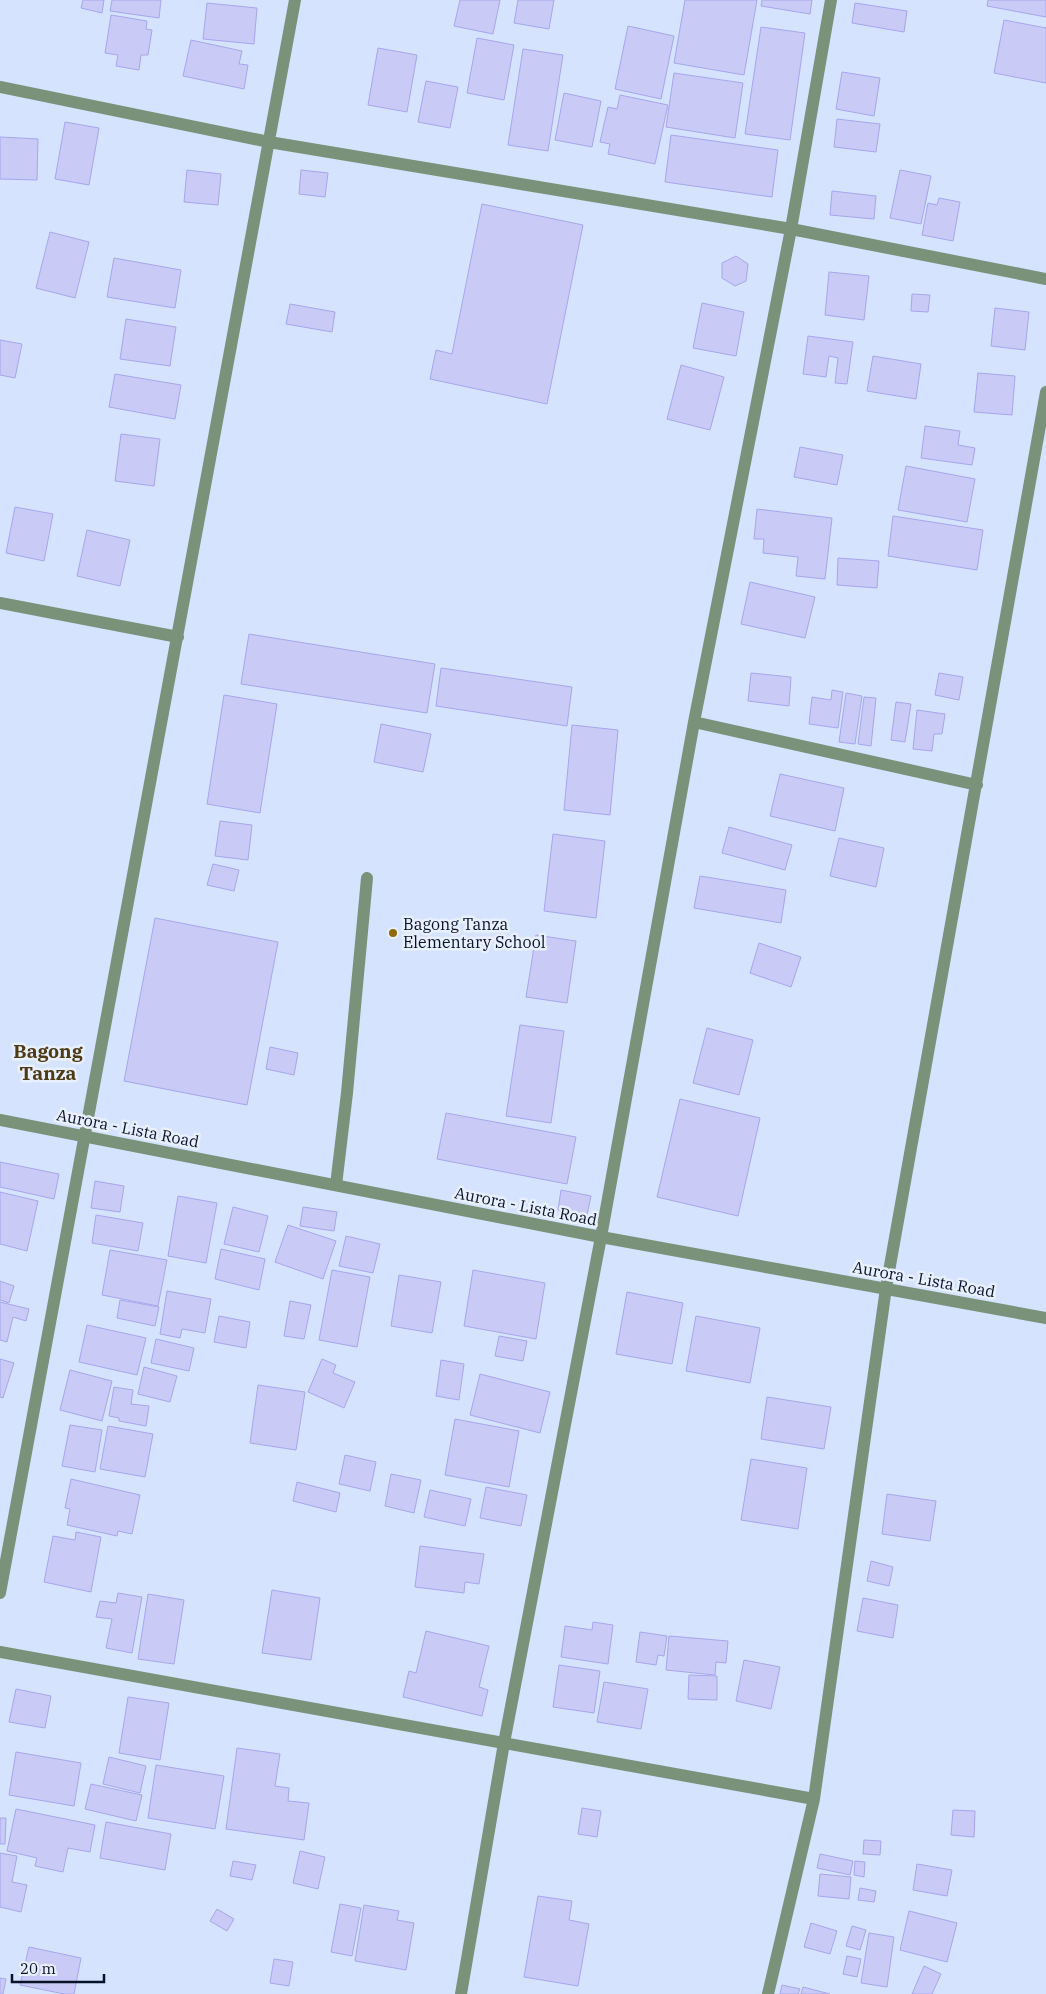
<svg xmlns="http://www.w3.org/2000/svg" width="1046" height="1994" viewBox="0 0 1046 1994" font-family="'IBM Plex Serif',serif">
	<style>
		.building { fill: #c9caf5; stroke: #a7a6ec }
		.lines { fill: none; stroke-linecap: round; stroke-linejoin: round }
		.service { stroke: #7a927a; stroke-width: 12 }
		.minor { stroke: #7a927a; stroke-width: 12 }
		.tertiary { stroke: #7a927a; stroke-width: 12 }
		.poi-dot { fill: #8e6a0d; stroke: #e9f0fd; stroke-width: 2 }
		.labels { text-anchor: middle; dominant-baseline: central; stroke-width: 5; stroke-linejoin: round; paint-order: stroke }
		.poi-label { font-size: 16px; fill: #081229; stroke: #e9f0fd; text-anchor: start }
		.street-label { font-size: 16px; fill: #081229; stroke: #e9f0fd }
		.quarter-label { font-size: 19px; font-weight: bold; fill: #4c3b14; stroke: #e9f0fd }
	</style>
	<rect width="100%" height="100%" fill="#d5e3fe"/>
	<!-- building -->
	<path class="building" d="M83 0H104L102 13 81 8Z
		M112 0H161L159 18 110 11Z
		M460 0H500L493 34 454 26Z
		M518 0H554L549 29 514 23Z
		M685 0H757L744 75 674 63Z
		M762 0H812L810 14 761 6Z
		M988 0H1046V17L987 6Z
		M207 3 257 8 254 44 203 39Z
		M855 3 907 11 904 32 852 23Z
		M111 15 147 21 146 29 152 30 148 55H141L139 70 116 66 118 55 105 53Z
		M1004 20 1046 28V83L994 73Z
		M628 26 674 36 661 99 615 89Z
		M761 27 805 33 790 140 745 134Z
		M477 38 514 45 504 100 467 93Z
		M191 40 242 51 239 64 248 65 244 89 183 76Z
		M378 48 417 55 407 112 368 105Z
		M523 49 563 55 548 151 508 145Z
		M842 72 880 78 874 116 836 109Z
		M674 73 743 83 735 138 666 127Z
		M426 81 458 87 450 128 418 122Z
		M564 93 601 101 592 147 555 140Z
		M620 95 668 105 655 164 608 154 610 144 600 142 608 107 617 109Z
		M837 119 880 124 876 152 834 147Z
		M65 122 99 128 89 185 55 179Z
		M671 135 778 150 772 197 665 182Z
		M0 137 38 139 37 180 0 179Z
		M187 170 221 174 218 205 184 202Z
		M301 170 328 173 325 197 299 194Z
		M900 170 931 176 921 224 890 218Z
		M832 191 876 196 874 219 830 215Z
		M939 198 960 202 953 241 922 235 928 203 937 205Z
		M482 204 583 225 547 404 430 379 436 350 452 354Z
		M50 232 89 242 75 298 36 288Z
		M736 256 748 264 746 281 735 286 722 278V263Z
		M114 258 181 270 175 308 107 297Z
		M829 272 869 276 864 320 825 315Z
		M912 294 930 295 928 312 911 311Z
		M702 303 744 312 736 356 693 348Z
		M290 304 335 312 332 332 286 324Z
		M995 308 1029 312 1025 350 991 346Z
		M126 319 176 327 170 366 120 359Z
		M808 336 853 342 847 384 835 383 838 358 829 356 826 377 803 374Z
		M0 340 22 344 15 378 0 375Z
		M873 356 921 364 916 399 867 391Z
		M681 365 724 377 710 430 667 419Z
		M978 373 1015 376 1012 415 974 412Z
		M115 374 181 385 175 419 109 407Z
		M925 426 960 431 958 445 975 448 972 465 921 458Z
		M121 434 160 439 154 486 115 481Z
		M800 447 843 455 837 485 794 477Z
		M906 466 975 479 967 522 898 510Z
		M15 507 53 514 44 561 6 553Z
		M757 509 832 518 825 579 796 576 798 557 763 553 764 539H754Z
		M893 516 983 530 977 570 888 556Z
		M87 530 130 540 120 586 77 576Z
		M838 558 879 561 877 588 837 585Z
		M750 582 815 597 805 638 741 624Z
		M249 634 435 664 427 713 241 684Z
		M441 668 572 687 567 726 436 706Z
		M751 673 791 677 789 706 748 701Z
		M939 673 963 677 959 700 935 695Z
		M832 690 843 692 838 728 809 724 812 697 831 700Z
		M846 693 862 696 855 744 839 742Z
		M224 695 277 704 260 813 207 804Z
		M864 697 876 698 871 746 858 744Z
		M896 702 911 704 905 742 891 740Z
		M917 710 945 714 942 734H934L932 751 913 749Z
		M381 724 431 734 423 772 374 762Z
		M572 725 618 730 610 815 564 810Z
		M780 774 844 788 835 831 770 816Z
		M220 821 252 825 248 860 215 856Z
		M729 827 792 845 785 870 722 853Z
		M553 834 605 841 596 918 544 911Z
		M839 838 884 848 876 887 830 876Z
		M213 864 239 870 234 891 207 885Z
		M700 876 786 890 781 923 694 908Z
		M155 918 278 942 247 1105 124 1081Z
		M536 935 576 941 567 1003 526 997Z
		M759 943 801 957 791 987 750 973Z
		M520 1025 564 1031 551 1123 506 1116Z
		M707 1028 753 1040 739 1095 693 1083Z
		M270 1047 298 1053 294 1075 266 1069Z
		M680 1099 760 1118 738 1216 657 1197Z
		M446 1113 576 1137 567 1184 437 1159Z
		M0 1162 59 1174 54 1199 0 1187Z
		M95 1181 124 1186 120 1212 91 1208Z
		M561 1190 591 1196 587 1215 558 1210Z
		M0 1192 38 1201 27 1251 0 1244Z
		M178 1196 217 1203 206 1263 168 1256Z
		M233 1207 268 1216 259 1252 224 1244Z
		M303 1207 337 1212 334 1231 300 1226Z
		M96 1215 143 1223 138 1251 92 1243Z
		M288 1225 336 1241 323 1279 275 1262Z
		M346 1236 380 1244 373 1273 339 1266Z
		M221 1249 265 1259 259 1290 215 1279Z
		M110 1250 167 1260 158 1306 102 1295Z
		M332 1270 370 1277 357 1347 319 1340Z
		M473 1270 545 1283 536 1339 464 1326Z
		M399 1275 441 1282 432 1333 391 1326Z
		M0 1281 14 1286 9 1303 0 1300Z
		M167 1291 211 1299 205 1333 182 1329 180 1338 160 1334Z
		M627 1292 683 1303 672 1364 616 1354Z
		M120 1300 159 1307 155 1326 117 1318Z
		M290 1301 311 1305 304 1339 284 1336Z
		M0 1302 29 1309 26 1321 13 1317 7 1342 0 1340Z
		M219 1316 250 1322 246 1348 214 1342Z
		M696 1316 760 1328 750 1383 686 1371Z
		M87 1325 146 1338 137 1375 79 1362Z
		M499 1336 527 1341 523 1361 495 1356Z
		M156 1339 194 1348 189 1371 151 1363Z
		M0 1359 14 1363 3 1398 0 1397Z
		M322 1359 336 1365 333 1373 355 1382 344 1408 308 1392Z
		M441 1360 464 1364 459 1400 436 1396Z
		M144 1367 177 1376 170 1402 138 1394Z
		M70 1370 112 1381 102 1421 60 1410Z
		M480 1374 550 1392 540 1433 470 1415Z
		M258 1385 305 1392 296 1450 250 1443Z
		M114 1387 133 1390 131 1404 149 1406 146 1426 119 1421V1418L109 1416Z
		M767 1397 831 1407 824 1449 761 1439Z
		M455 1419 519 1431 509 1487 445 1475Z
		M70 1425 102 1430 95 1472 62 1466Z
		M108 1426 153 1434 145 1477 100 1469Z
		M345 1455 376 1462 370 1491 339 1484Z
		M751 1459 807 1468 798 1529 741 1520Z
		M391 1474 421 1480 414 1513 385 1506Z
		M71 1479 140 1495 132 1534 118 1531 117 1536 67 1525 70 1509 65 1508Z
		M297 1482 340 1493 336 1512 293 1501Z
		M486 1487 527 1495 521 1526 480 1518Z
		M430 1490 471 1499 465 1526 424 1517Z
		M887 1494 936 1501 930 1541 882 1534Z
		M76 1532 101 1537 91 1592 44 1582 53 1536 75 1540Z
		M420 1546 484 1554 479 1584 465 1582 464 1593 415 1587Z
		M871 1561 893 1567 889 1586 867 1581Z
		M272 1590 320 1598 311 1660 262 1653Z
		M118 1593 142 1597 132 1653 106 1648 112 1619 96 1617 100 1601 116 1603Z
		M148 1594 184 1600 174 1664 138 1659Z
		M863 1598 898 1605 893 1638 857 1631Z
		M593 1622 613 1625 608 1664 561 1657 565 1626 592 1630Z
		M426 1631 489 1646 479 1687 488 1690 482 1716 403 1697 409 1671 416 1673Z
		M640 1632 667 1636 664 1656 658 1655 656 1665 636 1662Z
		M669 1636 728 1641 726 1663 716 1662 715 1675 666 1670Z
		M744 1660 780 1667 771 1709 736 1701Z
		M559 1665 600 1671 594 1713 553 1707Z
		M689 1675 717 1676V1700L688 1699Z
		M604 1682 648 1689 641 1729 597 1722Z
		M16 1689 51 1696 45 1728 9 1722Z
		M128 1697 169 1703 160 1760 119 1753Z
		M237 1748 280 1754 275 1786 289 1788 288 1801 309 1803 304 1840 226 1829Z
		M16 1752 81 1763 74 1806 9 1795Z
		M109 1757 146 1766 140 1793 103 1784Z
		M156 1765 224 1776 215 1829 148 1818Z
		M91 1784 142 1795 136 1821 85 1809Z
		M582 1808 601 1811 597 1837 578 1834Z
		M16 1809 95 1825 90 1852 68 1848 63 1872 35 1866 37 1858 7 1851Z
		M953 1810 975 1811 974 1837 951 1835Z
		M0 1818H6L5 1844H0Z
		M106 1822 171 1834 165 1870 100 1858Z
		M864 1840 881 1841 880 1855 863 1854Z
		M300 1851 325 1857 318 1889 293 1883Z
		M0 1853 17 1856 12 1882 27 1885 21 1912 0 1907Z
		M820 1854 853 1861 850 1875 817 1868Z
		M233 1861 256 1865 252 1880 230 1876Z
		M855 1861 865 1862 864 1877 854 1875Z
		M917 1864 952 1870 947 1896 913 1890Z
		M820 1874 851 1877 849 1899 818 1896Z
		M860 1888 876 1891 874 1902 858 1900Z
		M538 1896 572 1901 569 1920 589 1924 578 1986 524 1977Z
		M340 1904 361 1908 352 1956 331 1952Z
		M364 1905 399 1911 397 1920 414 1923 406 1970 355 1961Z
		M217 1909 234 1919 227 1931 210 1921Z
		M909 1911 957 1923 947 1962 900 1950Z
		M811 1923 837 1931 830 1954 804 1947Z
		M852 1926 866 1930 860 1950 846 1946Z
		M869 1933 894 1937 887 1987 861 1983Z
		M29 1947 81 1958 74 1994H64L20 1985Z
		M847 1956 861 1959 857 1977 843 1974Z
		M274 1959 293 1962 289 1986 270 1983Z
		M924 1966 941 1974 932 1994H912Z
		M0 1978 6 1979 3 1994H0Z
		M782 1985 800 1989 798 1994H780Z
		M803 1987 830 1994H801Z"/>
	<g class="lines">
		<!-- service -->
		<path class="service" d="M336 1185 347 1093 367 878"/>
		<!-- minor -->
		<path class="minor" d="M0 87 269 142 791 229 1046 279
			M0 603 178 637
			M694 722 977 785
			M0 1593 295 0
			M0 1652 814 1799
			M461 1994 504 1743 601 1237 694 722 791 229 831 0
			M768 1994 814 1799 886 1288 1046 392"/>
		<!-- tertiary -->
		<path class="tertiary" d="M0 1120 601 1237 1046 1318"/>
	</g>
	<!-- markers -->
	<circle class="poi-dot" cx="393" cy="933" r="5"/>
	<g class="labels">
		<!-- poi labels -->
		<g class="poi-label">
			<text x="403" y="924">Bagong Tanza<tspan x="403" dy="18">Elementary School</tspan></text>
		</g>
		<!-- street labels -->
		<g class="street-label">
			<text transform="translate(128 1128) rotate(11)">Aurora - Lista Road</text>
			<text transform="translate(526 1206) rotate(11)">Aurora - Lista Road</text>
			<text transform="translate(924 1279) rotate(10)">Aurora - Lista Road</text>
		</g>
		<!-- quarter labels -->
		<g class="quarter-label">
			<text x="48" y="1051">Bagong<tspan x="48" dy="22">Tanza</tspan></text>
		</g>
	</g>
	<!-- scale -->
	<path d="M12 1974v8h92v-8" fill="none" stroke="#081229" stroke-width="2.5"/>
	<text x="20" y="1974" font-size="15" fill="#081229" stroke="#e9f0fd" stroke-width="4" paint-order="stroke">20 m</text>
</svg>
